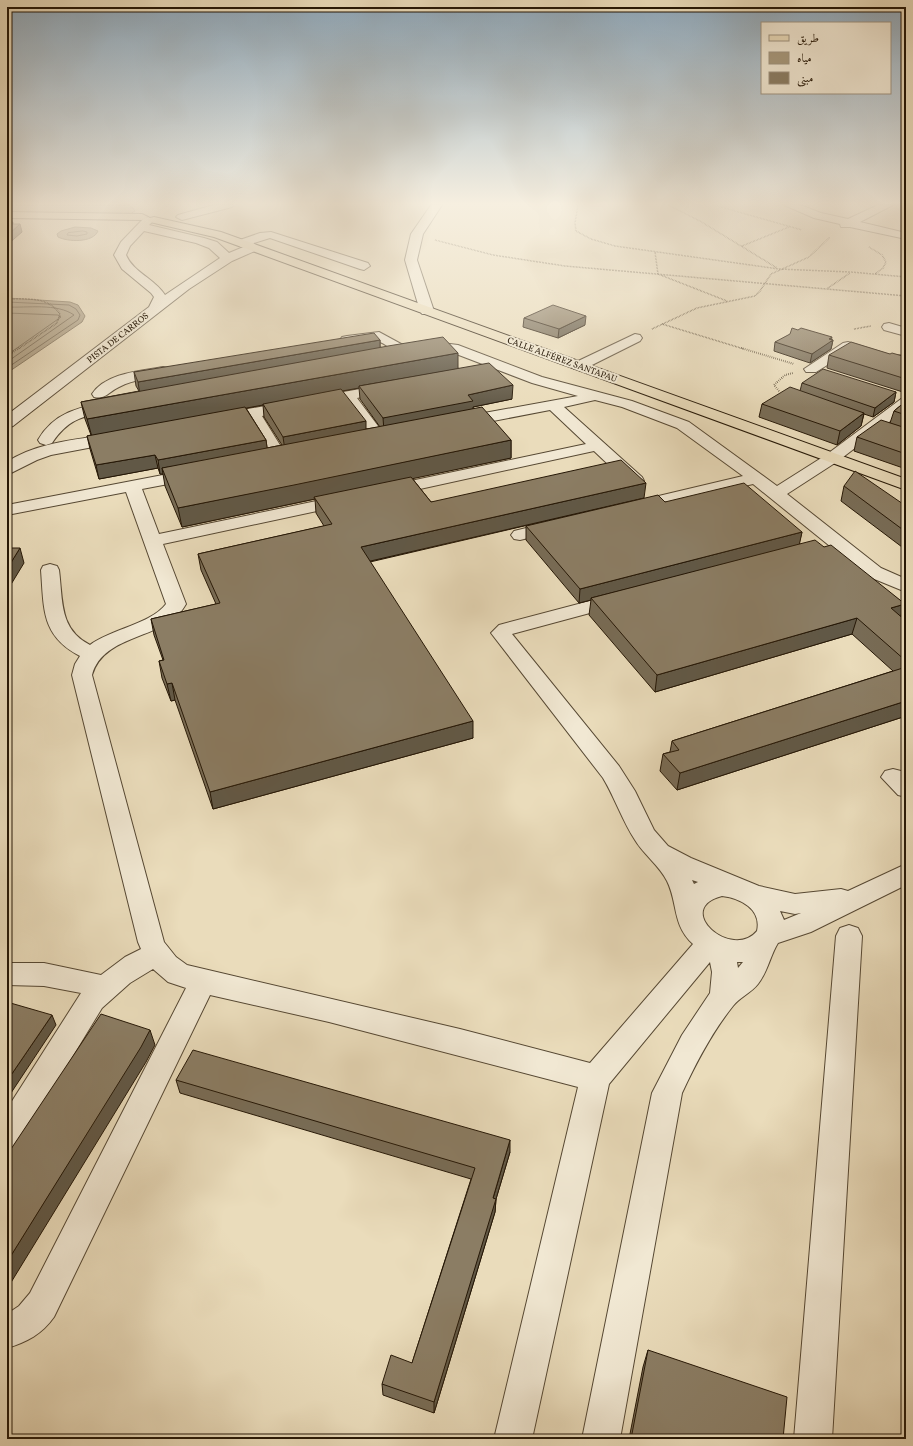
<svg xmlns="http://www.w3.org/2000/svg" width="913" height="1446" viewBox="0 0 913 1446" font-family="Vollkorn,Amiri,serif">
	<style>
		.green { fill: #c9bb9c; stroke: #776951 }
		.water { fill: #a7997d; stroke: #73654d }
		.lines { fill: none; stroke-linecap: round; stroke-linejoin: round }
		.shore { stroke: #665842; stroke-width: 1 }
		.minor-casing { stroke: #564833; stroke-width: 2 }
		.major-casing { stroke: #251706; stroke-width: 2 }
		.path-far1 { stroke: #251706; stroke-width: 1.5; stroke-dasharray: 0.5 1; stroke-linecap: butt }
		.path { stroke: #251706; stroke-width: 2; stroke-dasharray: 0.5 1.5; stroke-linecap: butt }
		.minor { fill: #f1e8d3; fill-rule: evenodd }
		.major { fill: #eadcbb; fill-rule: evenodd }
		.wall { fill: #786c56; stroke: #251706; fill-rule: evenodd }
		.shaded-wall { fill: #615846; stroke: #251706 }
		.building { fill: #8b7d64; stroke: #251706 }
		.labels { text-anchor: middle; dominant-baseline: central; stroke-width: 4; stroke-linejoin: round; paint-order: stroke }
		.far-street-label { font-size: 9px; fill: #251706; stroke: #f1e8d3 }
	</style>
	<rect width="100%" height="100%" fill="#eadcbb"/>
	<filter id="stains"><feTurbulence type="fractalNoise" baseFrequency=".005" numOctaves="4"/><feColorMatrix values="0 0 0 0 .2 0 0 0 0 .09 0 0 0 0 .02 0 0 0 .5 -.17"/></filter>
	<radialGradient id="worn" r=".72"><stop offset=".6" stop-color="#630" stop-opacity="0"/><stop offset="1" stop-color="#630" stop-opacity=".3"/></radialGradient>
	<!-- green -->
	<path class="green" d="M7 205H128L132 207 135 211 130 214 120 215 7 212Z"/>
	<!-- water -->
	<path class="water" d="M75 227 91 228 98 231C93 243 68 242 58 237L57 234 61 231Z
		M7 298 70 302 78 305 85 316 82 322 7 373Z"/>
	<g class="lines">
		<!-- shore -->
		<path class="shore" d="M83 231 87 232V234L77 236 67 235 68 233Z
			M7 302 69 305 76 309 80 315 78 320 7 368
			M7 307C27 308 57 303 74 315L7 362
			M7 313 58 315 61 317 7 355"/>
		<defs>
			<path id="minor" d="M214 205H233L232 207 182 220 176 217 178 215Z
				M431 205H442L423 234 417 260 434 311 432 314H422L420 311 405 260 411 234Z
				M784 205H800L821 213 848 219 878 205H893L860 222 906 233V239L850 227H841L840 224 814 218Z
				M148 217 154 220 149 225 204 238 217 242 229 253 253 243 259 247 257 250 232 261 189 289 13 426 7 428V415L149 307 154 297 151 293 122 269 114 255 121 242 144 218ZM144 231 196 243 209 248 220 258 165 295C155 279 133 272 126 255L130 246Z
				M271 232 368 263 370 266 364 270 360 269 270 238 241 247 235 243 237 241 260 233Z
				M889 323 906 328V336L884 330 882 327 884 324Z
				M379 332 414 351 416 354 414 357C399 361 390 344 377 341 366 338 353 346 342 343L340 340 342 337 347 336Z
				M635 334 640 335 642 338 640 341 584 369H574L572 366 574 363Z
				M848 342 906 360V369L850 351 816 372H806L804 369 843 343Z
				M442 343 458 345 542 377 632 401 689 422 777 486 826 455 901 399 906 397V409L838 461 787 494 881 568 906 579V592L867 576 753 484 635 512 629 511 626 507 629 503 743 476 677 428 622 407 595 400 564 407 642 477 644 481 642 485 636 486 630 485 594 451 388 496 382 495 379 491 382 487 586 444 550 410 462 427 456 425 454 422 456 419 462 417 578 396 532 383 451 352C440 351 428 357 418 354L416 351 418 348Z
				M163 367 168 368 170 371 168 374C152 378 134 379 119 387 110 391 105 400 94 397L92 394C106 373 140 371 163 367Z
				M388 384 393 385 395 388 393 391 357 398 387 438 385 441H373L343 401 262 416 288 458 286 461 280 463 274 461 248 419 220 424 215 422 212 419 215 416 220 414Z
				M112 401 117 403 120 406 117 409C86 417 71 415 52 443L46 445 40 443 38 440C55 411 81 407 112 401Z
				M119 433 125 435 127 438 125 441 51 455 37 460 7 475V462C39 441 82 439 119 433Z
				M194 469 200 470 202 474 200 478 142 489 159 534 345 495 351 496 354 500 351 504 345 505 163 544 186 604C166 641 104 632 92 675L164 942 176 957 187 965 460 1029 590 1063 693 944C672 925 678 903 667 881 659 865 644 855 635 840 622 820 615 798 603 778L491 633 499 625 620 593 627 595 630 599 627 603 512 634 619 766 635 791 654 830 668 846 691 858 759 886 795 894 841 889 848 891 906 864V885L811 932 778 943C770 956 768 971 758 984 751 993 740 997 733 1006 712 1032 696 1063 682 1093L620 1439H582L652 1093 682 1035 710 993 712 972 710 962 609 1084 532 1439H494L578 1087 329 1022 210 995 54 1317C42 1334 27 1342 7 1348V1314L19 1306 30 1293 186 988 168 982 153 969 130 983 102 1008 18 1146 7 1150V1109L81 993 44 986 7 985V963H44L101 975 125 957 141 949 138 942 72 675 75 664 80 656C41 636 44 609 41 570L43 566 50 564 57 566 59 570C63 601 59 629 90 645 111 629 151 624 166 604L126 492 7 515V505ZM692 880 698 882 694 884ZM722 896C740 898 762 909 757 931 732 961 672 909 722 896ZM780 911 795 914 801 913 784 920ZM737 962H743L738 968Z
				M555 521 561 522 564 526 561 530 520 540 514 539 511 535 514 531Z
				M893 769 901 771 906 776V797L898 795 881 777 885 771Z
				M849 925 858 928 862 936 832 1439H794L836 936 840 928Z"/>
			<path id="major" d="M7 212 142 214 148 217 142 220 7 218Z
				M154 217 221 232 906 479V490L214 237 150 222 148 220 150 218Z"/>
		</defs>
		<!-- minor casing -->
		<use href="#minor" class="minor-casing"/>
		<!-- major casing -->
		<use href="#major" class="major-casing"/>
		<!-- path-far1 -->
		<path class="path-far1" d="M578 205 575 223 576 231 591 239 615 246 779 269 851 272 906 277
			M668 205 700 221 777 268
			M714 205 802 230
			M435 240 493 255 565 266 906 296
			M742 246 789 227
			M869 247 882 255 886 262 883 268 875 274
			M655 252 658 274 727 301
			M828 288 850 273
			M7 299C26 299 48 296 60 314L57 323 18 349
			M662 324 744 349
			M652 329 697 308 755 296 760 291 771 274 809 257 830 237
			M854 329 871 326"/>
		<!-- path -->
		<path class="path" d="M741 348 794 364
			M7 356 19 348
			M779 391 774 385 785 375 793 373"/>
		<!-- minor -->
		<use href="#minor" class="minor"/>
		<!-- major -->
		<use href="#major" class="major"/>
	</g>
	<!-- wall -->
	<path class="wall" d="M524 318 585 325 558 338 523 327Z
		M380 340V347L458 368 512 399 473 407V409L511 440V458L412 478 431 502 644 498 370 562 473 738 213 809 175 700 171 701 162 678 159 661 163 660 154 635 151 619 216 604 201 570 198 554 324 526 316 513 315 499 182 527 165 486 163 474H160L158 468 99 479 90 449 87 436 91 435 85 419 81 402 139 391 136 386 134 372ZM359 388 360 399 380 427 366 429 342 391ZM263 405 264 417 282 445 267 448 266 440 246 408Z
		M832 340H833L831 349 810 363 774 351 775 342Z
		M906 344V393L827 368 829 355H902L905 345Z
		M802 383 896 392 894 402 873 417 864 414 861 426 837 445 759 417 762 404 800 391Z
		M906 401V469L854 451 857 437 890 423 894 411Z
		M844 486 906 506V550L841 501Z
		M665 502 802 532 799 544 824 547 905 604 901 617 906 621V716L677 790 660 771 663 754 670 752 672 741 893 671 852 634 655 692 589 615 591 600 579 603 526 540V526Z
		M176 1080 510 1152 496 1199 495 1212 434 1413 383 1395 382 1384 412 1363 471 1179 180 1093Z
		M648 1350 783 1439H629L643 1367Z"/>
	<!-- shaded-wall -->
	<path class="shaded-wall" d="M13 222 14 229 20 224 22 232 7 245V236L11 224Z
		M586 316 585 325 558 338 559 329Z
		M832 337 831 342 833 340 831 349 810 363 812 354Z
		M380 340V352L140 395 138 382Z
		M458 353V369L359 386V388L264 405 263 404V405L92 437 87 419Z
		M513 385 512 399 473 407V414L384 431 383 418 468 395Z
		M896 392 894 402 873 417 875 408Z
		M864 413 861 426 837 445 840 431Z
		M366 421V435L285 450 283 437Z
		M266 440 268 454 162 468 163 474H160L158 460Z
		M511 440V458L316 499 314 497 315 499 182 527 178 508Z
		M155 455 158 468 99 479 96 465Z
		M646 483 644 498 362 563 361 547Z
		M802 532 799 546 591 598V600L579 603 580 589Z
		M20 548 24 563 7 591V569Z
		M905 604 899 621 891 608Z
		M857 618 852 634 655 692 657 675Z
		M172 683 175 700 171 701 167 684Z
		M906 701V716L677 790 680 773Z
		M473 721V738L213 809 210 792Z
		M52 1015 56 1025 7 1099V1081Z
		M150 1030 155 1045 146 1062 7 1289V1262Z
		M510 1140V1152L496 1199 495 1212 434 1413V1402Z"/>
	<!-- building -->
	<path class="building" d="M7 222H13L11 224H20L7 236Z
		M553 305 586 316 559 329 524 318Z
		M792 328 798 330 801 328 832 337 829 339 833 340 812 354 775 342 790 334Z
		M374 333 380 340 138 382 134 372Z
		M443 337 458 353 87 419 81 402 388 346Z
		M851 342 890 354 892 353 906 357V379L829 355Z
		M489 363 513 385 468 395 473 401 383 418 359 386Z
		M823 369 896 392 875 408 802 383Z
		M790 387 864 413 840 431 762 404Z
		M341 389 366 421 283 437 263 404Z
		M906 401V415L894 411Z
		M245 407 266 440 158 460 155 455 96 465 87 436Z
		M482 407 511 440 294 485 178 508 162 468Z
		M881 420 906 428V454L857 437Z
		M621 460 646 483 361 547 473 721 210 792 172 683 167 684 159 661 164 660 151 619 220 603 198 554 332 524 314 497 411 477 431 502Z
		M855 471 906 506V532L844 486Z
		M744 483 802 532 580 589 526 526 658 495 665 502Z
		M815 540 824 547 831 545 905 604 891 608 906 621V661L857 618 657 675 591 598Z
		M7 548H20L7 569Z
		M906 667V701L680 773 663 754 679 750 672 741Z
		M7 1002 52 1015 7 1081Z
		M101 1014 150 1030 141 1047 7 1262V1155Z
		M193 1050 510 1140 493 1198 496 1199 434 1402 382 1384 391 1355 412 1363 475 1168 176 1080Z
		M648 1350 787 1397 783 1439H631Z"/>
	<!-- sky -->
	<linearGradient id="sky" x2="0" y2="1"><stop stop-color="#8ea9bd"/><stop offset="0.5" stop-color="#f6efe0"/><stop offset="1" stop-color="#f6efe0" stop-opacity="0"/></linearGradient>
	<rect width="913" height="408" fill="url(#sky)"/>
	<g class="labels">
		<!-- far-street labels -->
		<g class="far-street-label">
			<text transform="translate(118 338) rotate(-38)">PISTA DE CARROS</text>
			<text transform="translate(562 360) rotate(20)">CALLE ALFÉREZ SANTAPAU</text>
		</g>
	</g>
	<!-- margin -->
	<rect width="913" height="1446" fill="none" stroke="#eadcbb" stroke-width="24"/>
	<rect x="8" y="8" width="897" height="1430" fill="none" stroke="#251706" stroke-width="2"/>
	<rect x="12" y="12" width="889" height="1422" fill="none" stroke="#251706"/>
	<!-- legend -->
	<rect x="761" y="22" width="130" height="72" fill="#f1e8d3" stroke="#9f9481"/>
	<rect x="769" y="35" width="20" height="6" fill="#eadcbb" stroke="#9f9481"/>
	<text x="797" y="42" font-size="12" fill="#251706">طريق</text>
	<rect x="769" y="52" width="20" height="12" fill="#a7997d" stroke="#9f9481"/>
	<text x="797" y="62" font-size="12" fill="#251706">مياه</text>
	<rect x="769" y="72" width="20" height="12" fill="#8b7d64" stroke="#9f9481"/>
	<text x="797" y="82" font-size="12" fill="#251706">مبنى</text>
	<rect width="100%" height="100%" filter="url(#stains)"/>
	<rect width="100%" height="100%" fill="url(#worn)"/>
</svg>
